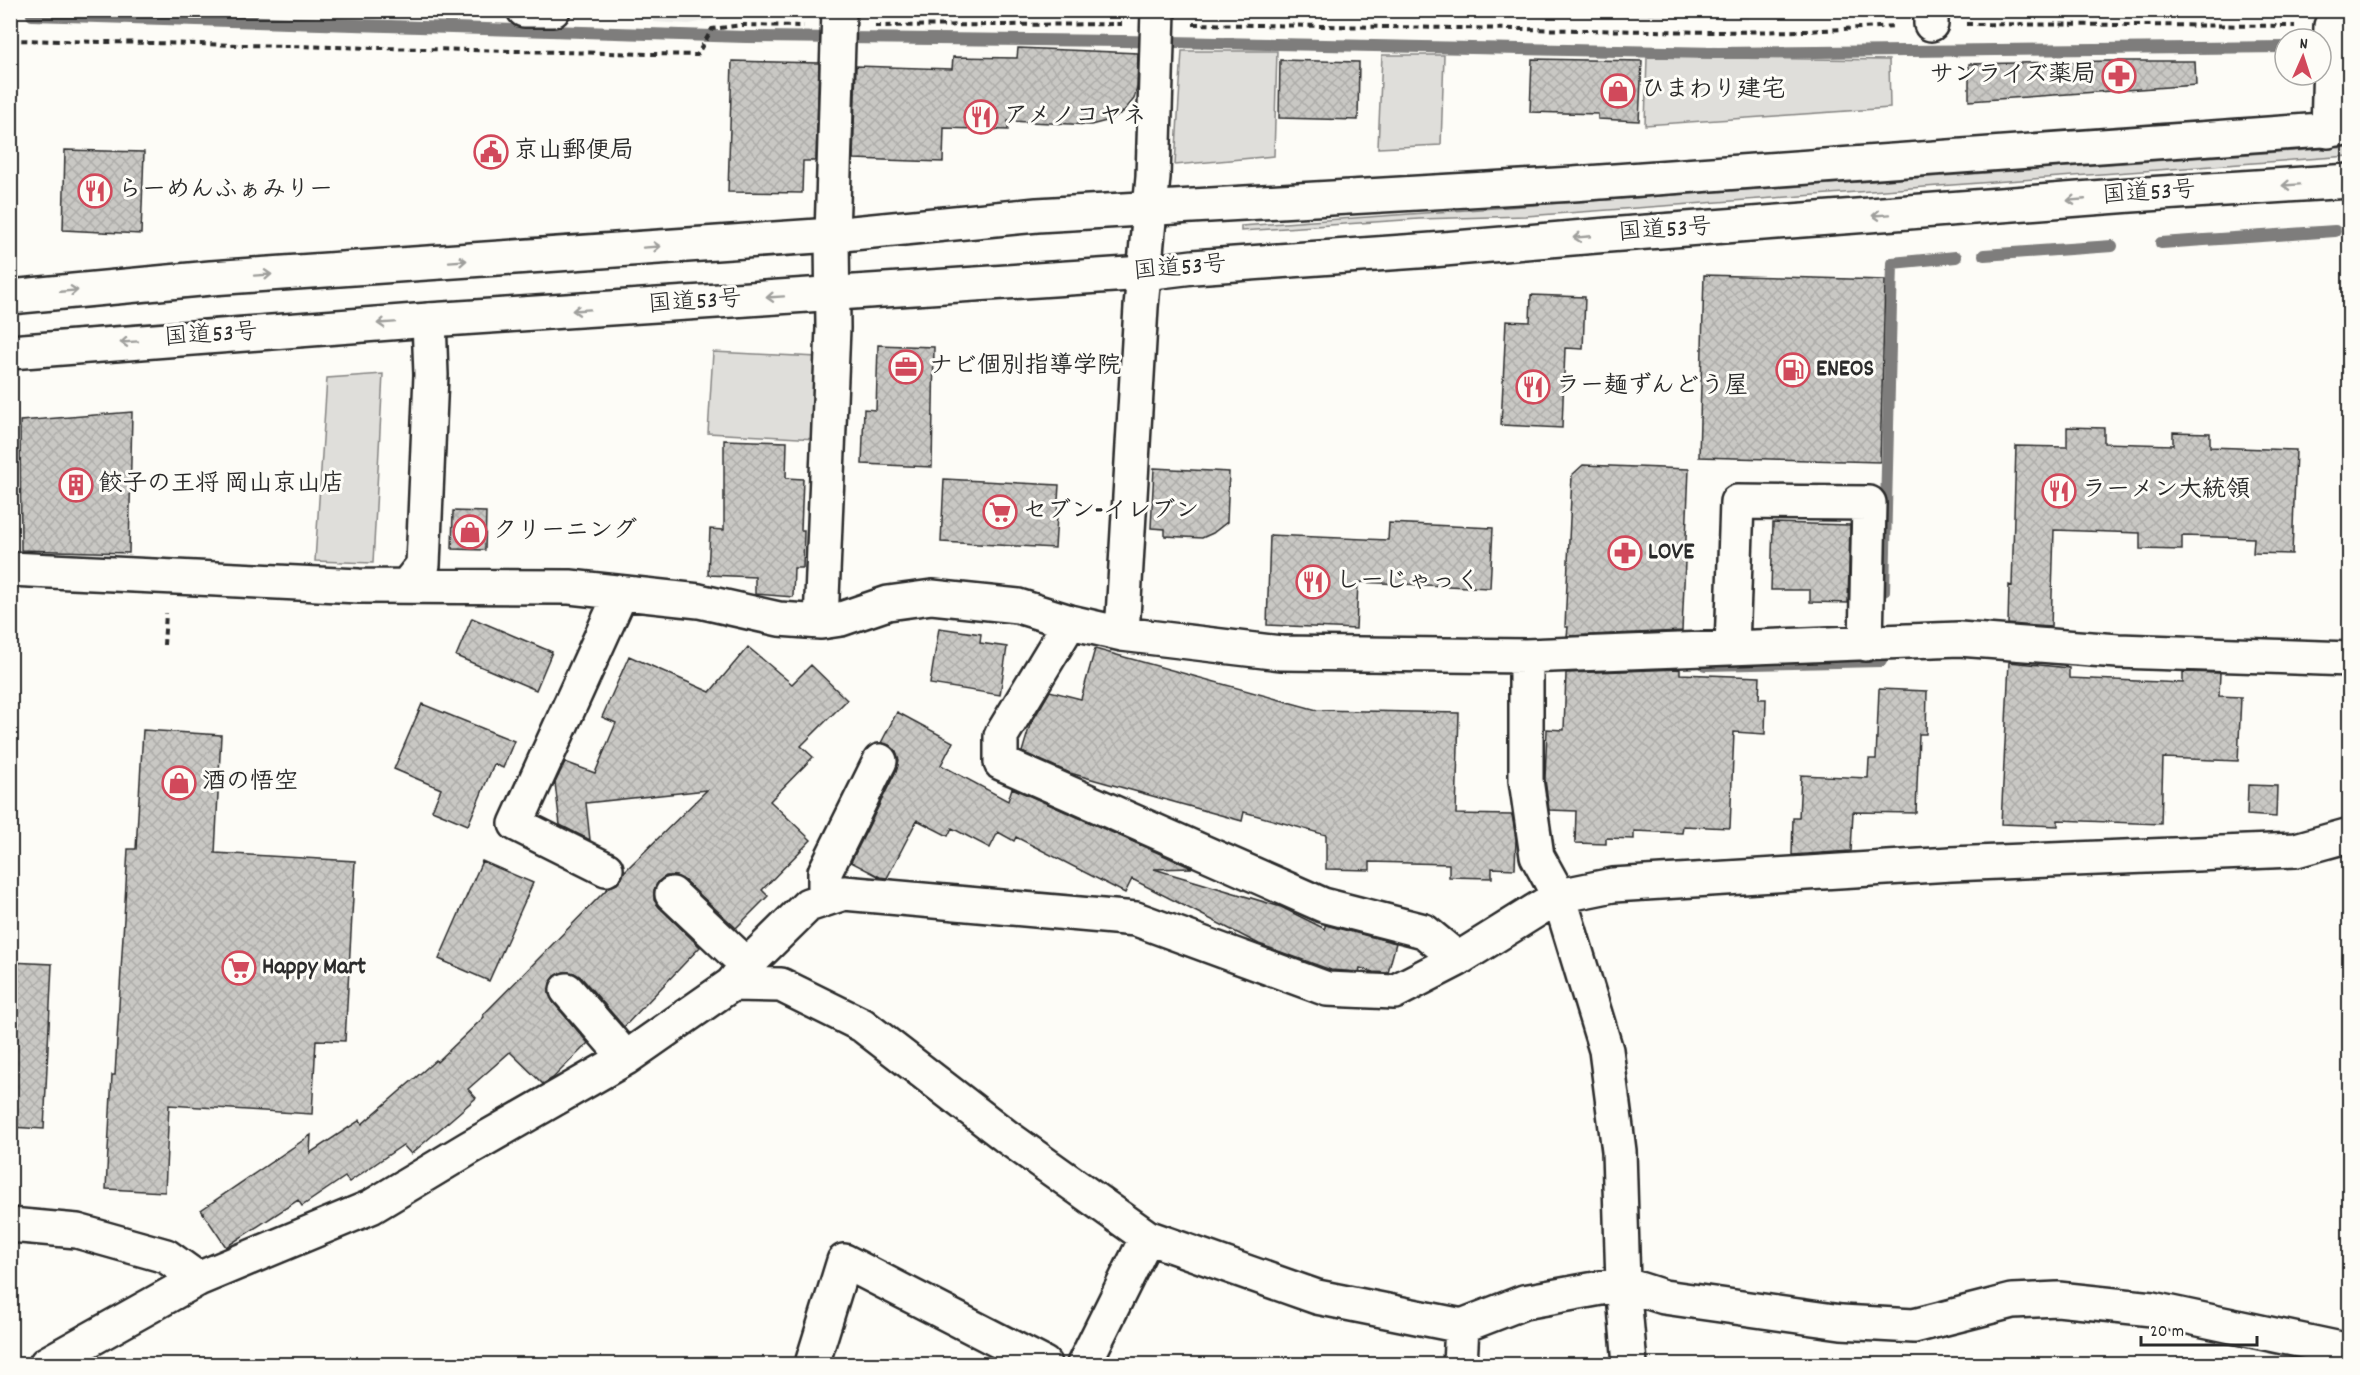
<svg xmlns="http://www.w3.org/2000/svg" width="2360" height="1375" viewBox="0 0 2360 1375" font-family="Dekko,'Klee One',sans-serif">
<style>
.built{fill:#edece8}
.grass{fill:#dfdeda;stroke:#858482;stroke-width:1.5}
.forest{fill:url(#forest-crowns);stroke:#858482;stroke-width:1.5}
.park{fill:url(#park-tufts);stroke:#858482;stroke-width:1.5}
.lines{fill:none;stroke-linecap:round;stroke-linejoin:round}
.stream{stroke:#7e7d7b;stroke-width:12}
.building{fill:url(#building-cross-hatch);stroke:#2b2b2b;stroke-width:1.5}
.minor-casing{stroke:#2b2b2b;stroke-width:38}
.highway-casing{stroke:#2b2b2b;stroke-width:38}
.path{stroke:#2b2b2b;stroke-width:4;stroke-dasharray:6 4.5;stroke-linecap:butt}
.minor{stroke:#fdfcf7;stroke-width:33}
.highway{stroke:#fdfcf7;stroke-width:33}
.oneway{stroke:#9e9e9b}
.labels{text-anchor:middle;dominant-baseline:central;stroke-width:6;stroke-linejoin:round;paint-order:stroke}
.poi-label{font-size:24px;font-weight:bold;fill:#2b2b2b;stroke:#fdfcf7;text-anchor:start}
.street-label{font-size:24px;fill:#2b2b2b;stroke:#fdfcf7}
</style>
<defs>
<pattern id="forest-crowns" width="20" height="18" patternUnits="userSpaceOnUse" patternTransform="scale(1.5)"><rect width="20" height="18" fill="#dfdeda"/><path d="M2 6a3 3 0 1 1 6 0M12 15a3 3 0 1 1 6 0" fill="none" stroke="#c0bfbb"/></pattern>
<pattern id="park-tufts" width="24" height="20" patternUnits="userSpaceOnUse" patternTransform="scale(1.5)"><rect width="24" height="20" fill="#dfdeda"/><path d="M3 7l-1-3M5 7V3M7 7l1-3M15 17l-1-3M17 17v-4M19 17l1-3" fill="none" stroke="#c0bfbb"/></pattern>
<pattern id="building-cross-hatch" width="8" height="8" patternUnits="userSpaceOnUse" patternTransform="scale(1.5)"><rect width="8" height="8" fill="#c9c8c4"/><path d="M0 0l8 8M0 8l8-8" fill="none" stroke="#adaca9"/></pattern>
</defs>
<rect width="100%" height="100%" fill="#fdfcf7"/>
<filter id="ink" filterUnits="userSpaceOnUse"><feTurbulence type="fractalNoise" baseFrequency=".0167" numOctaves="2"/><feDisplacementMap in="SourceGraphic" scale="12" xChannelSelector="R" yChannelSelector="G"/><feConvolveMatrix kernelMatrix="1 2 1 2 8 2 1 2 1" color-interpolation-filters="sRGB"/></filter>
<g filter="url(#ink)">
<path class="built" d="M653 10 1150 11 738 15 689 24 653 22Z
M1163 11H1749L1748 20Z"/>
<path class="grass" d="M1182 51H1277L1274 156 1175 165Z
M1382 55H1444L1441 145 1378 148Z
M1647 57 1889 60 1890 108 1645 125Z
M2349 147V156L1526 216 1419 219 1241 231V226Z
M713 352 818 357 816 439 708 433Z
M383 374 373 563 315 561 327 378Z"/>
<path class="forest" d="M1847 1358 1914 1364H1712H1713Z"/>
<path class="park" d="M1514 11 1745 10V14Z"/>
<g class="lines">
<path class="stream" d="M32 15 746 37 1123 41 1718 53 2285 47
M2161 243 2335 231
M1984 255 2112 246
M1884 591 1892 263 1956 257
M1705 665 1881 661"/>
</g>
<path class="building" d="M1018 48 1138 53 1137 88 1134 99 1123 112 1110 120 1091 125 1008 121V130L944 128 943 162 853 159 856 66 952 69 953 57 1017 58Z
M1532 59 1642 61 1639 121 1598 119V114L1530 112Z
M1280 60 1359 62 1358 120 1279 118Z
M732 61 819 63 816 161H803L802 193 728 192Z
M2110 61H2195L2196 85 1969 101V64Z
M65 150 144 152 141 234 63 230Z
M1704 275 1885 280 1880 462 1699 457Z
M1531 295 1585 297 1583 349 1565 348 1562 428 1501 425 1506 321 1530 322Z
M878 345 934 347 932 467 862 464 864 409 876 410Z
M132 412 129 553 21 550 20 421Z
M2067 427 2104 428V443L2173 445V432L2210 433V447L2296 450 2292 554 2253 553 2254 538 2182 536V550L2140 549V533L2054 530 2051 627 2008 624 2009 585 2012 586 2016 446 2067 447Z
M724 440 787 442 786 478 803 479 801 530H804L803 568H794L793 597 755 594V577L708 575 710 529 724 530Z
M1583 465 1689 469 1682 631 1567 636 1568 627H1565L1572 475Z
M1154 468 1229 472 1227 522 1213 533 1202 538 1165 536V529L1151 528Z
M944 479 1059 485 1055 548 941 542Z
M453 511 486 512 485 550 452 549Z
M1389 523 1493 528 1490 588 1358 582 1356 629 1267 625 1270 535 1388 540Z
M1773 523 1850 525 1848 603 1810 602V590H1771Z
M472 618 552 652 536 690 456 656Z
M939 628 981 634 980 643 1007 647 1000 695 930 684Z
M748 647 792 684 811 665 847 700 801 746 813 757 770 801 811 840 762 890 768 896 736 928 684 880 676 876H666L659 881 654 890V900L659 907 700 947 624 1027 581 977 574 973 564 972 555 976 550 983 549 994 553 1002 588 1043 553 1078 543 1084 510 1052 468 1089 476 1098 411 1154 403 1145 349 1182 345 1177 302 1206 298 1200 226 1247 201 1210 311 1135 310 1153 360 1120 362 1124 436 1060 437 1062 484 1017 483 1015 609 887 617 884 622 878 624 872 707 790 586 803 590 840 560 825 555 783 565 762 595 773 616 723 602 717 629 656 710 692Z
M1095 649 1317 710 1459 713 1456 814 1512 815 1516 839 1515 869 1492 868V878L1449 877V864L1370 862V870L1326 869V835L1244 812 1242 821 1070 773 1022 752 1030 725 1050 691 1081 699Z
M2009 662 2069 668V678L2183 683V672L2220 673 2219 696 2241 697 2238 761 2163 758 2161 824 2058 820V826L2001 824Z
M1680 669V674L1760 677 1759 699H1766L1765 734 1734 732 1730 828 1683 826 1682 833 1634 831V839L1606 838V844L1575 843 1576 811 1549 810 1545 779 1547 729 1564 730 1566 673Z
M1879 689 1927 691 1926 734H1919L1916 813 1853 812 1851 851 1792 855 1793 818H1799L1801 775 1868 778 1869 759H1876Z
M422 704 514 741 503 768 494 764 468 825 432 810 441 789 394 769Z
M897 712 953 742 941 765 1008 801 1012 788 1192 868 1154 869 1281 907 1325 929V925L1396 943 1388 973 1373 972 1360 968 1359 972 1331 970 1259 944 1132 879 1125 893 1016 837 1014 841 998 832 990 848 952 828 948 836 917 820 887 878 880 877 851 862 897 769 899 760 896 751 889 745 881 743Z
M143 730 221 735 215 853 355 861 345 1041 316 1040 312 1114 169 1105 165 1192 106 1189 112 1075H115L128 849H136Z
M2248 785 2277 786 2276 817 2247 815Z
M482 861 533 883 489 981 439 959Z
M10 962 52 964 44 1129 10 1127Z"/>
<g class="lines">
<defs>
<path id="minor" d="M524 10H553
M1931 24V10
M2328 131 2331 26
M10 569 359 586 570 587 699 601 779 619 821 622 841 619 888 603 932 597 1018 606 1070 622 1122 634 1281 653 1526 656 1959 639 2118 651 2350 659
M407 585 423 565 431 375 429 320
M821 622 833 328 832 235 839 10
M1070 622 1001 736V763L1323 905 1424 931 1458 959
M1122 634 1141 307 1153 177 1158 10
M1732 648 1737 502 1869 503 1866 644
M1526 656V780L1537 856 1559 896 1606 1050 1619 1151 1623 1284 1630 1364
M606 869 516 824 621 593
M672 894 747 965
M825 899V872L880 761
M732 984 781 985 862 1025 1007 1137 1147 1237 1317 1297 1462 1326 1524 1302 1623 1284 1664 1297 1841 1322 1914 1326 2012 1301 2058 1299 2152 1309 2350 1351
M567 990 626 1058
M10 1225 77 1231 166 1256 198 1279
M46 1364 198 1279 371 1207 469 1148 626 1058 732 984 747 965 808 905 844 893 1136 919 1327 989 1394 992 1458 959 1559 896 1613 885 1951 864 2296 850 2350 835
M812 1364 844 1261 1044 1364
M1084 1364 1147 1237
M1460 1364 1462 1326"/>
<path id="highway" d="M10 297 211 278 832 235 1037 215 1573 184 2350 128
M10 352 429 320 1144 273 1193 267 1432 250 1608 235 2131 195 2350 181"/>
</defs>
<use href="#minor" class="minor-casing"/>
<use href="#highway" class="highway-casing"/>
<path class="path" d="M1193 24 1714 32 1807 31 1896 26
M1966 24 2295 26
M875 26 1122 24
M10 107 15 40 697 55 712 29 742 25 804 26
M164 645 166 613"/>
<use href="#minor" class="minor"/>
<use href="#highway" class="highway"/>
</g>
<defs><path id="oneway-shaft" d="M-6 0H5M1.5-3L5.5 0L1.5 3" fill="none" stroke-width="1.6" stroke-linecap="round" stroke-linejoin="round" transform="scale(1.5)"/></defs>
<g class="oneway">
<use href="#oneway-shaft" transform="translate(2291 185) rotate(176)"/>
<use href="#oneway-shaft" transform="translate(2076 200) rotate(175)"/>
<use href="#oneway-shaft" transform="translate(1881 215) rotate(176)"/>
<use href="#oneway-shaft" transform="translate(1582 237) rotate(175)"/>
<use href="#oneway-shaft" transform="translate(652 247) rotate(-4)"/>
<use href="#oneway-shaft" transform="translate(458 261) rotate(-4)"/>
<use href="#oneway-shaft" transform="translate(263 275) rotate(-4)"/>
<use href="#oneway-shaft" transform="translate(69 291) rotate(-5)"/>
<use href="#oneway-shaft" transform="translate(775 297) rotate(176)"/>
<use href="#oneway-shaft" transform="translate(581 310) rotate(176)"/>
<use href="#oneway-shaft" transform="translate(386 323) rotate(176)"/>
<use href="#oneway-shaft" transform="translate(129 342) rotate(176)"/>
</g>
</g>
<defs>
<symbol id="pharmacy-ring" viewBox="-11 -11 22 22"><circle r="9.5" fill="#fdfcf7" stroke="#d1495b" stroke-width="1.5"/><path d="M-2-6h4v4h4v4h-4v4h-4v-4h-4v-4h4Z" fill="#d1495b"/></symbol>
<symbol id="shop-ring" viewBox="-11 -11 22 22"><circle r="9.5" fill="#fdfcf7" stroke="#d1495b" stroke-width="1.5"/><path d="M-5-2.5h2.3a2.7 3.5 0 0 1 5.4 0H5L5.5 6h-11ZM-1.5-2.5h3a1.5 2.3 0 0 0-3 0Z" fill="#d1495b"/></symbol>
<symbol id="restaurant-ring" viewBox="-11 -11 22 22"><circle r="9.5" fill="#fdfcf7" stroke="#d1495b" stroke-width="1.5"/><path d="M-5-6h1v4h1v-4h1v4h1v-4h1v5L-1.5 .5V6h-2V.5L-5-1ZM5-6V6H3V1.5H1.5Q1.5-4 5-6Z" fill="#d1495b"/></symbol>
<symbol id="civic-ring" viewBox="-11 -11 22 22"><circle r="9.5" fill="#fdfcf7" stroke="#d1495b" stroke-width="1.5"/><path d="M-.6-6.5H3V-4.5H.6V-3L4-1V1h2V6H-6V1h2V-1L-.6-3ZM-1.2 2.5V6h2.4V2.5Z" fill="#d1495b"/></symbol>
<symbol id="office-ring" viewBox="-11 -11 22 22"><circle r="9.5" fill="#fdfcf7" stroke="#d1495b" stroke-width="1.5"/><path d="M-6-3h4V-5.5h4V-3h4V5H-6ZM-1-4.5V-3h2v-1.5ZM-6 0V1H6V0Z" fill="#d1495b"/></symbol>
<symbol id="fuel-ring" viewBox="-11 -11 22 22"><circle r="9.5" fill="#fdfcf7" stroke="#d1495b" stroke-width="1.5"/><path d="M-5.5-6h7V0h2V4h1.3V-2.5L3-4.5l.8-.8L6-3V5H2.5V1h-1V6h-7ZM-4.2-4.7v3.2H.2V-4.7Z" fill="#d1495b"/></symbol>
<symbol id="building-ring" viewBox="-11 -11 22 22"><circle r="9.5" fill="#fdfcf7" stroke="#d1495b" stroke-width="1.5"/><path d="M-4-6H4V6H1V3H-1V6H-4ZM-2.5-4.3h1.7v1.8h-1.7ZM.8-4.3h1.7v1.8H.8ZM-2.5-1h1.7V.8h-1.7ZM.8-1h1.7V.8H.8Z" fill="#d1495b"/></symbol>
<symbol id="supermarket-ring" viewBox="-11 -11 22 22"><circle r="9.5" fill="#fdfcf7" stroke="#d1495b" stroke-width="1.5"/><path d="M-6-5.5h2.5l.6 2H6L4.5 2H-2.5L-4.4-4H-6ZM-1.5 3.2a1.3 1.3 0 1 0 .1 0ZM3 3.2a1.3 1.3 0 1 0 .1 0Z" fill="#d1495b"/></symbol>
</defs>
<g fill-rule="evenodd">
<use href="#pharmacy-ring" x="2100" y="57" width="38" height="38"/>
<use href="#shop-ring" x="1599" y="72" width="38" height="38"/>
<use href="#restaurant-ring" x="962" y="98" width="38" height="38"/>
<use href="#civic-ring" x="472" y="133" width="38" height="38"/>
<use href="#restaurant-ring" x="76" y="172" width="38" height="38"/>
<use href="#office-ring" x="887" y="348" width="38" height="38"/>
<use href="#fuel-ring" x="1774" y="351" width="38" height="38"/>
<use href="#restaurant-ring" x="1514" y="368" width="38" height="38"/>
<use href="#building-ring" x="57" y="466" width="38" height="38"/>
<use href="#restaurant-ring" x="2040" y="472" width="38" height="38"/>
<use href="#supermarket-ring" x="981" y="493" width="38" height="38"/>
<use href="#shop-ring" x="451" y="513" width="38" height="38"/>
<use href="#pharmacy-ring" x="1606" y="534" width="38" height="38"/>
<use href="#restaurant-ring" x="1294" y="563" width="38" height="38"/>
<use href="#shop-ring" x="160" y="764" width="38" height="38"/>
<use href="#supermarket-ring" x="220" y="949" width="38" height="38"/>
</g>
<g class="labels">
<g class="poi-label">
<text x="2096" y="76" text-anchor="end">サンライズ薬局</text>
<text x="1641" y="91">ひまわり建宅</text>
<text x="1004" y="117">アメノコヤネ</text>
<text x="514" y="152">京山郵便局</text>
<text x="118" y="191">らーめんふぁみりー</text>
<text x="929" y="367">ナビ個別指導学院</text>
<text x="1816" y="370">ENEOS</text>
<text x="1556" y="387">ラー麺ずんどう屋</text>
<text x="99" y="485">餃子の王将 岡山京山店</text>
<text x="2082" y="491">ラーメン大統領</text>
<text x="1023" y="512">セブン-イレブン</text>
<text x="493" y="532">クリーニング</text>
<text x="1648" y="553">LOVE</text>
<text x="1336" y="582">しーじゃっく</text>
<text x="202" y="783">酒の悟空</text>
<text x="262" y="968">Happy Mart</text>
</g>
<g class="street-label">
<text transform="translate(2149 194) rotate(-4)">国道53号</text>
<text transform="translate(1665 231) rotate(-4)">国道53号</text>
<text transform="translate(1180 269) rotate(-5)">国道53号</text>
<text transform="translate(695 303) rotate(-4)">国道53号</text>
<text transform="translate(211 336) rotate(-4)">国道53号</text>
</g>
</g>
<rect width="2360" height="1375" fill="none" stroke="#fdfcf7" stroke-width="36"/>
<rect x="18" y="18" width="2324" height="1339" fill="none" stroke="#2b2b2b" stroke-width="2" filter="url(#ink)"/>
<g transform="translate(2303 57) rotate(3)"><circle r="28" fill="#fdfcf7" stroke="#a9a8a5" stroke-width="1.5"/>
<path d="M0-4.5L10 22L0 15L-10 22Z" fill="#d1495b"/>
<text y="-9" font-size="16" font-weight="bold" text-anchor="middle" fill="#2b2b2b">N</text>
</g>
<path d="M2141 1336v9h116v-9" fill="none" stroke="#2b2b2b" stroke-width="3"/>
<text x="2150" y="1336" font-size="18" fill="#2b2b2b" stroke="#fdfcf7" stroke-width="4.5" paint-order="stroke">20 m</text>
</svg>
